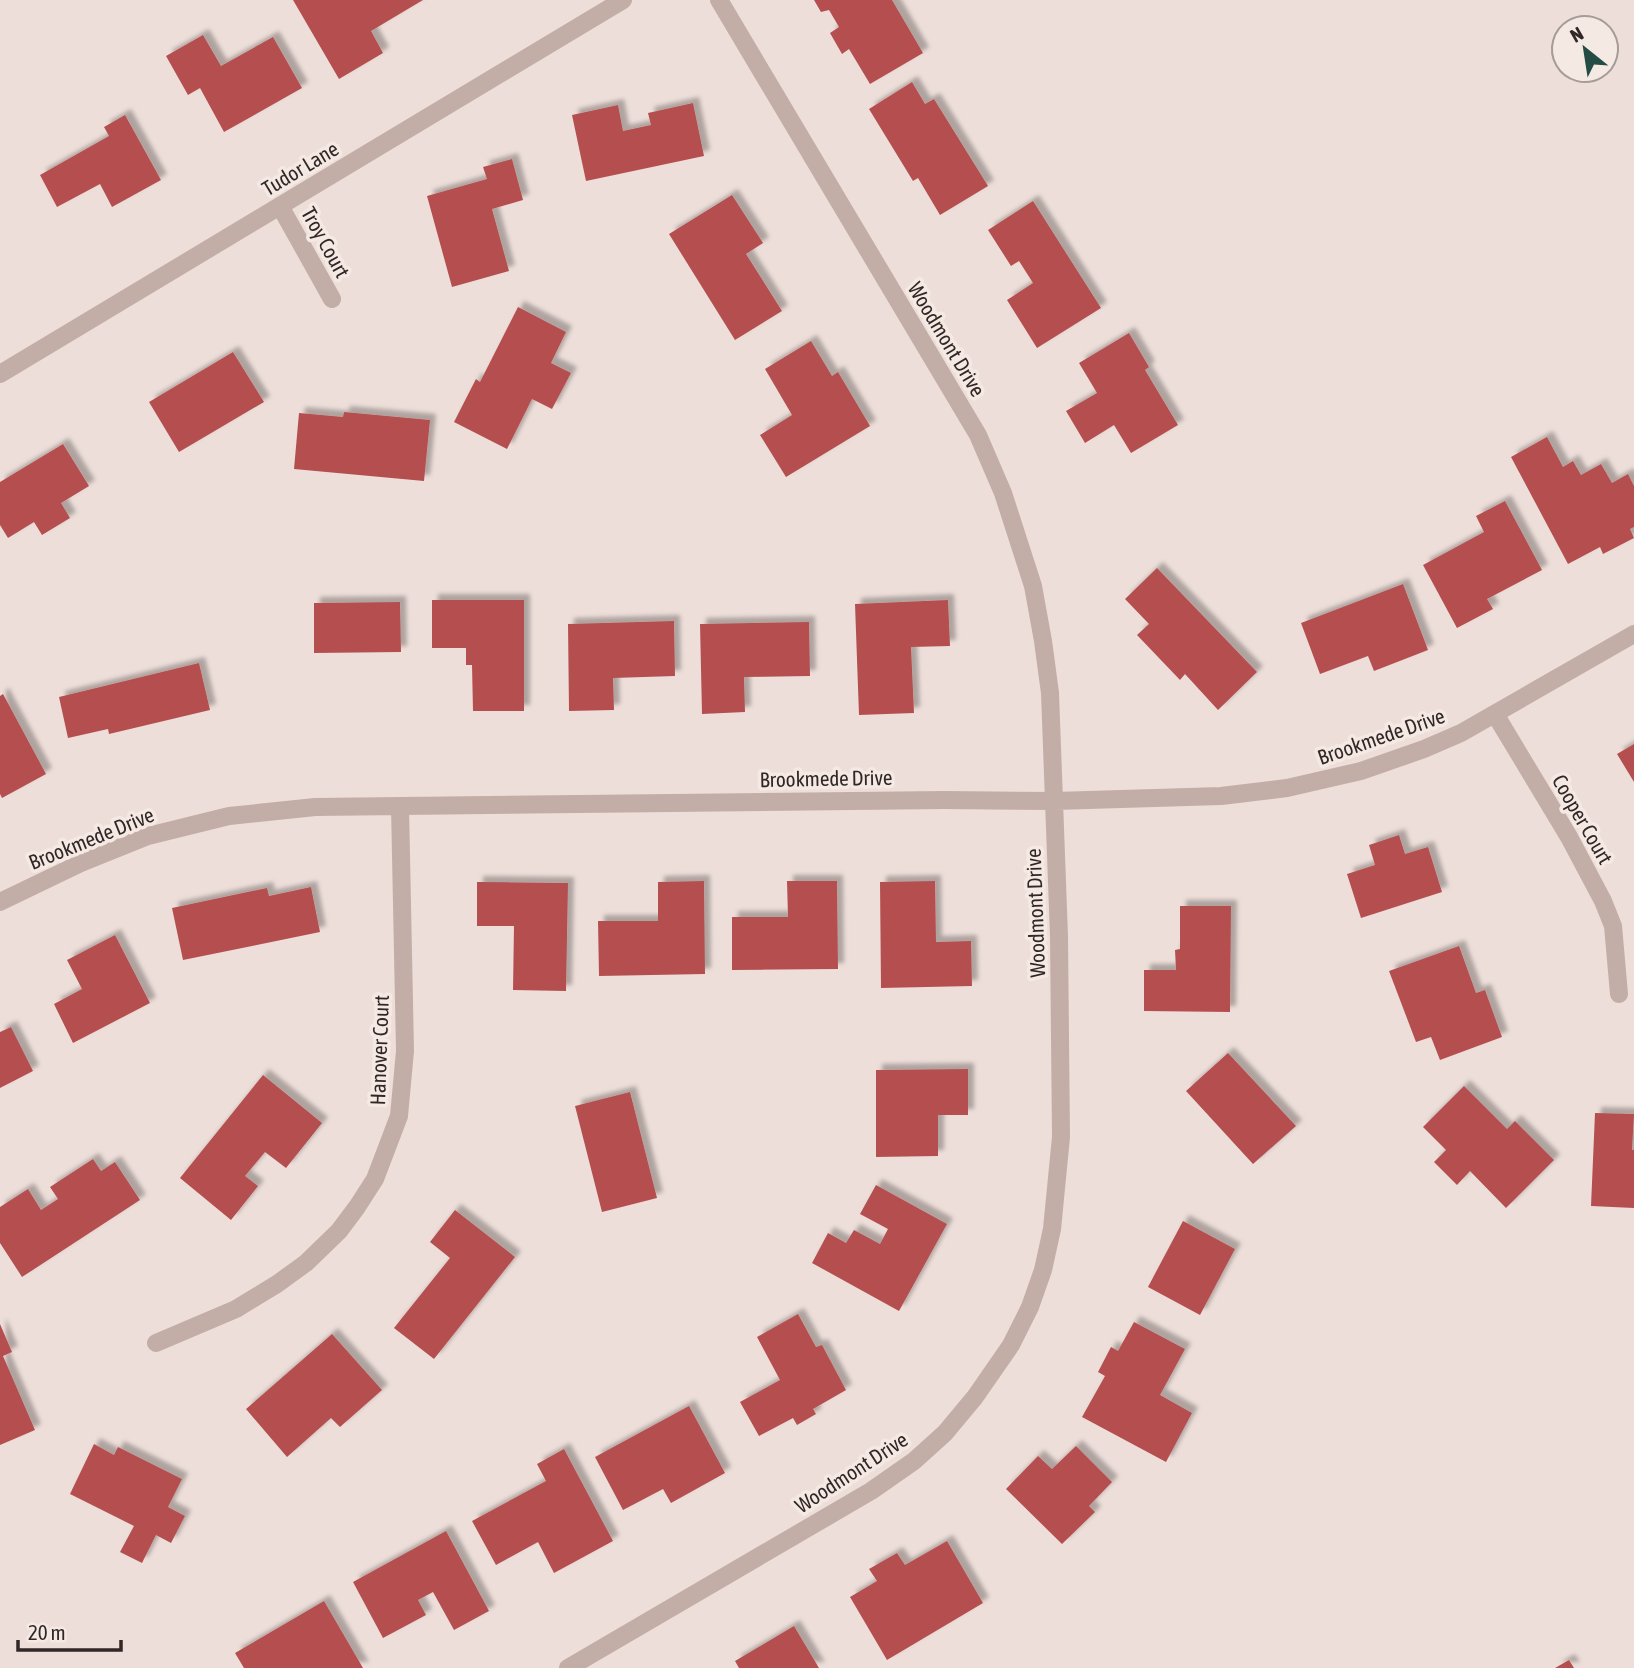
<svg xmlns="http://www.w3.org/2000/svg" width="1634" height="1668" viewBox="0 0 1634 1668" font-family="'Asap Condensed',sans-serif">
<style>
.building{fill:#b54f50;filter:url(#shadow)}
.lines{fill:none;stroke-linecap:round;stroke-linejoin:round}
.minor{stroke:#c3ada7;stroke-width:18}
.labels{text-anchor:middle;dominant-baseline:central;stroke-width:7;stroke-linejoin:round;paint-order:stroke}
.street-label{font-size:21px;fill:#312726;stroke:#f5e9e4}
</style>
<defs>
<filter id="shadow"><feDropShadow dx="6" dy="-6" stdDeviation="2" flood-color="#0004"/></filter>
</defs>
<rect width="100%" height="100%" fill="#edded9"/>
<path class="building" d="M293 0H423L371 31 383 53 339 79Z
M814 0H892L923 53 870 84 849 49 842 54 830 33 839 27 829 10 821 12Z
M203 35 221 66 273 37 302 88 224 132 200 88 188 95 166 56Z
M912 82 925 104 934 99 988 186 940 215 918 178 913 181 869 109Z
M693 103 704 156 586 181 572 115 618 105 623 131 651 125 648 113Z
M125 115 161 180 112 207 100 184 57 207 40 175 109 136 104 127Z
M512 159 523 200 492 209 509 271 452 287 427 196 487 179 483 167Z
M732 195 763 243 746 254 782 311 735 340 669 234Z
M1033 201 1101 308 1037 348 1007 300 1033 283 1019 261 1011 266 988 230Z
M518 307 566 332 551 363 571 373 552 409 532 399 507 449 454 422 476 379 480 382Z
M1129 333 1149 367 1145 370 1178 425 1131 453 1114 425 1085 443 1066 411 1097 393 1079 363Z
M811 341 832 376 838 372 870 426 786 477 760 435 792 415 765 369Z
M233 352 264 402 179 452 149 402Z
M344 412 430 420 424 481 294 469 299 413 343 417Z
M1547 437 1563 467 1573 461 1581 475 1601 464 1612 483 1628 474 1634 486V527L1630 529 1634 538 1603 554 1600 547 1568 564 1511 457Z
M63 444 89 486 61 503 70 518 42 535 34 522 8 538 0 525V482Z
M1505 501 1542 570 1487 599 1493 609 1457 628 1423 565 1484 532 1476 516Z
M1157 568 1257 672 1218 710 1185 674 1180 680 1137 635 1149 624 1125 599Z
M1403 584 1428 650 1374 671 1368 656 1320 674 1301 623Z
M432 600H524V711H473L472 665H466V648H432Z
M948 600 950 646 911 647 914 713 859 715 855 604Z
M400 602 401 652 314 653V603Z
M674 621 675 676 613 678 614 710 569 711 568 624Z
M809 622 810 676 744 677 745 712 702 714 700 624Z
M199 663 210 710 109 734 108 729 68 738 59 697Z
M3 694 46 774 2 798 0 794V696Z
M1634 744V782L1617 754Z
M1399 835 1405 854 1428 847 1442 892 1361 918 1347 874 1375 865 1369 845Z
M704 881 705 974 599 976 598 921H658V882Z
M787 881H837L838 969 732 970V917H788Z
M935 881 936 942 971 941 972 986 881 988 880 882Z
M477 882 568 883 566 991 513 990 514 926H477Z
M311 887 320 932 183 960 172 908 267 888 269 896Z
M1180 906H1231L1230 1012 1144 1011V970H1176L1175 950 1180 949Z
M115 935 150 1003 73 1043 54 1004 82 989 67 960Z
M1459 946 1476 993 1485 990 1502 1037 1440 1060 1431 1037 1416 1042 1389 971Z
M11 1027 33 1071 0 1088V1032Z
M1228 1053 1296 1126 1253 1164 1186 1091Z
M968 1069V1115H938V1156L876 1157V1070Z
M263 1075 322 1123 286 1168 265 1152 245 1176 258 1186 231 1220 180 1178Z
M1464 1086 1507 1129 1515 1121 1554 1160 1506 1208 1470 1171 1457 1185 1434 1162 1446 1150 1423 1127Z
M630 1092 657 1198 602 1212 575 1106Z
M1595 1113 1634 1114 1632 1150H1634V1208L1591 1206Z
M93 1159 101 1171 115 1162 140 1200 22 1277 0 1243V1207L28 1189 41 1210 58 1199 50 1187Z
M876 1185 947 1224 899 1311 812 1263 828 1233 846 1243 854 1230 880 1244 888 1229 860 1214Z
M455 1210 515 1257 434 1359 394 1328 450 1258 430 1242Z
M1183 1221 1235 1249 1200 1315 1148 1287Z
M798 1314 816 1347 822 1345 846 1390 813 1409 816 1414 797 1425 793 1418 759 1436 740 1402 780 1380 757 1337Z
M1134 1322 1185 1349 1160 1395 1192 1413 1166 1462 1082 1417 1105 1376 1098 1372 1111 1347 1118 1351Z
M0 1324 12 1352 3 1356 35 1430 0 1445Z
M332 1334 382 1390 340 1427 331 1418 287 1457 246 1409Z
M689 1406 725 1473 671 1503 663 1489 623 1510 595 1457Z
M94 1444 114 1455 118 1447 182 1479 168 1507 185 1516 171 1543 156 1535 142 1563 120 1552 134 1526 70 1494Z
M1076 1446 1112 1482 1089 1506 1095 1512 1062 1544 1006 1489 1038 1456 1052 1469Z
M564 1449 613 1541 554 1573 538 1542 496 1565 472 1521 546 1481 537 1464Z
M446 1531 489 1611 454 1630 433 1592 418 1600 426 1615 383 1638 353 1582Z
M947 1541 983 1603 887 1660 850 1597 877 1581 869 1569 897 1553 905 1565Z
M324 1601 363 1668H244L235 1653Z
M794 1626 819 1668H739L735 1661Z
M1569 1660 1574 1668H1555Z"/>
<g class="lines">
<path class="minor" d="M280 206 332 299
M0 374 623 0
M1495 714 1569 837 1603 901 1613 926 1619 994
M0 902 81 863 148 836 229 816 315 807 944 800 1055 801 1221 796 1287 788 1361 771 1424 749 1461 733 1634 634
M156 1343 236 1309 277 1284 306 1263 339 1231 357 1207 375 1179 399 1116 405 1051 400 806
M568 1668 871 1491 914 1461 945 1433 975 1397 1011 1345 1030 1307 1043 1270 1052 1229 1061 1137 1059 936 1050 693 1043 641 1033 586 1003 493 978 435 719 0"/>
</g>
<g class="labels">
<g class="street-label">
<text transform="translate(300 168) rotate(-31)">Tudor Lane</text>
<text transform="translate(326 242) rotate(61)">Troy Court</text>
<text transform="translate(947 339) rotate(59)">Woodmont Drive</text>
<text transform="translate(1381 736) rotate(-19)">Brookmede Drive</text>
<text transform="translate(826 778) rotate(-1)">Brookmede Drive</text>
<text transform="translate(1583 819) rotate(60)">Cooper Court</text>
<text transform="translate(91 838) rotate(-22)">Brookmede Drive</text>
<text transform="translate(1035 913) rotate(-92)">Woodmont Drive</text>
<text transform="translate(379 1050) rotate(-88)">Hanover Court</text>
<text transform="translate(851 1472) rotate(-33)">Woodmont Drive</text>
</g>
</g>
<g transform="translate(1585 49) rotate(330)"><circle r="33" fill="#f5e9e4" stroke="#a79b98" stroke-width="2"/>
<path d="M0-5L12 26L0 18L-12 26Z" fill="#224c44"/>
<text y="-10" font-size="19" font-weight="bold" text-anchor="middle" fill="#312726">N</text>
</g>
<path d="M18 1640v10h103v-10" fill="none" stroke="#312726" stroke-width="3.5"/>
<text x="28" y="1640" font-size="21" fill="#312726" stroke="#f5e9e4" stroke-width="5" paint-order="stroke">20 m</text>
</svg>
